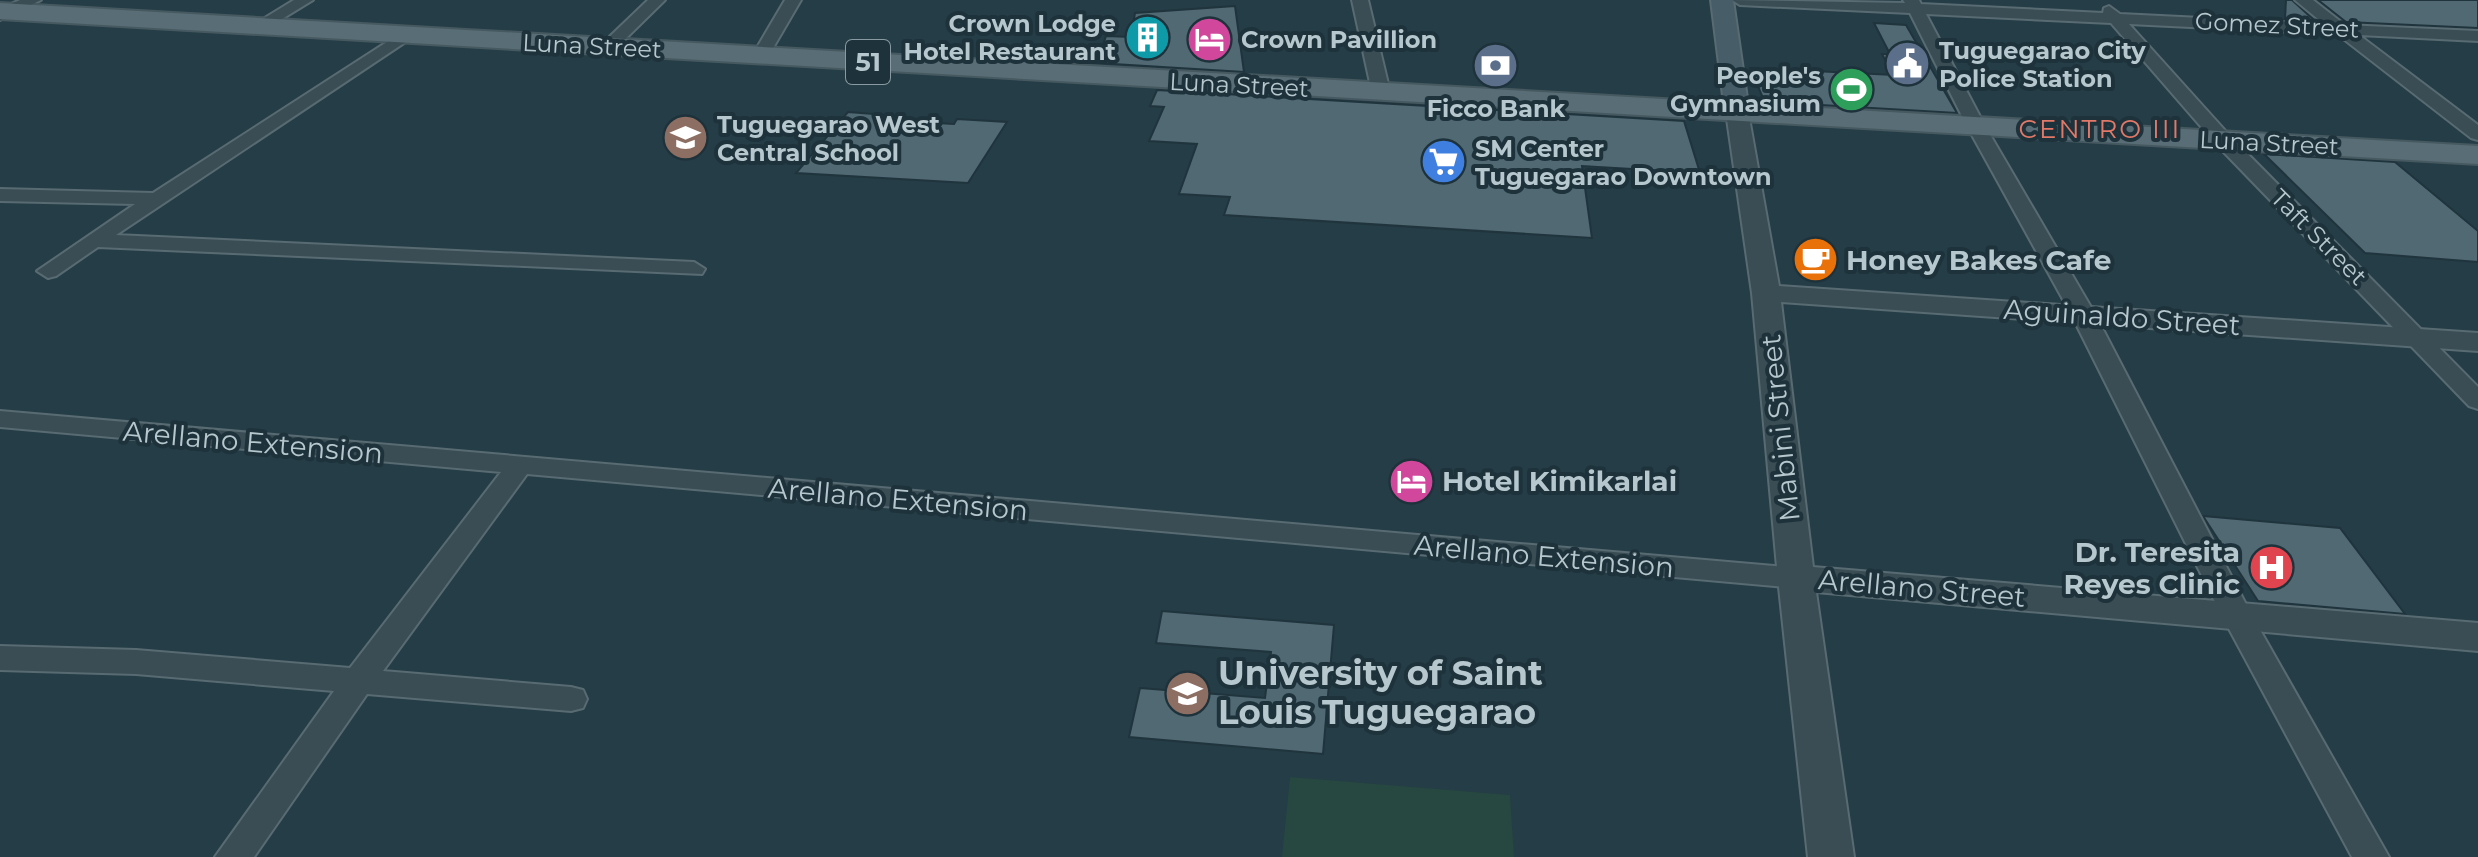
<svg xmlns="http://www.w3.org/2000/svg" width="2478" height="857" viewBox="0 0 2478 857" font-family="Montserrat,sans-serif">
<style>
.green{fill:#274741}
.building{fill:#506973;stroke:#20343d;stroke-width:2}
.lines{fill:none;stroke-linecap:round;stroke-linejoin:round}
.minor-casing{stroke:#586a72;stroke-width:4}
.tertiary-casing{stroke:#586a72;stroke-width:4}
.secondary-casing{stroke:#586a72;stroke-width:4}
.primary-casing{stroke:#465961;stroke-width:4}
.minor{fill:#3a4d55;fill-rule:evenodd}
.tertiary{fill:#3a4d55;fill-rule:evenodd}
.secondary{fill:#475e69;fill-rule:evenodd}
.primary{fill:#586d75;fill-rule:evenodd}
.labels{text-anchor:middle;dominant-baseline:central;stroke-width:8;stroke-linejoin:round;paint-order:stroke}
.far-poi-label{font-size:24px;font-weight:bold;fill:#b7c7ce;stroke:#1e323b;text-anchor:start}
.far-street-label{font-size:24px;fill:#b7c7ce;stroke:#1e323b}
.shield{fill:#1e323b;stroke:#899aa2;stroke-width:2}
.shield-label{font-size:26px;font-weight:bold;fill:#b7c7ce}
.far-quarter-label{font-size:26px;letter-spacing:2px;fill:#e27968;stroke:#1e323b}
.poi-label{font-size:28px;font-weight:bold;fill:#b7c7ce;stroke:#1e323b;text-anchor:start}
.street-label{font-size:28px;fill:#b7c7ce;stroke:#1e323b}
.near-poi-label{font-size:34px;font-weight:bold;fill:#b7c7ce;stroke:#1e323b;text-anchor:start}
</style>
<rect width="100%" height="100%" fill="#253d46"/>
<path class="green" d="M1290 777 1510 795 1514 857H1282Z"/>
<path class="building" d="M2286 0H2292L2315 21 2285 19Z
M2318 0H2478V28L2346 22Z
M1235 6 1244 72 1097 63 1106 36 1131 37 1135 13Z
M1874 23 1906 25 1957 113 1770 102 1763 98 1750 68 1893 75 1882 54H1890Z
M1157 90 1684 121 1700 173 1582 166 1592 238 1224 215 1230 197 1179 194 1197 144 1149 141 1164 107 1150 106Z
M848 112 887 115 883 120 954 124 957 119 1007 122 968 183 796 173Z
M2264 154 2395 162 2478 231V262L2365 253Z
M2203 516 2340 528 2405 614 2258 601Z
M1162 611 1334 625 1323 754 1129 737 1140 688 1265 698 1271 652 1156 643Z"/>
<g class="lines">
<defs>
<path id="minor" d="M20 0H41L0 20V9Z
M294 0H313L264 30H252L250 27Z
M648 0H665L614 50H602L600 47 602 44Z
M785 0H801L766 60H754L752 56Z
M1352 0H1368L1390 92 1387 96 1381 97 1372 92Z
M1732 0 1905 3 1903 0H1919L1921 4 2103 13 2104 8 2109 6 2120 14 2324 24 2295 0H2313L2345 25 2478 31V41L2359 35 2478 125V140L2471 138 2337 34 2129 24 2230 136 2478 387V409L2469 406 2216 144 2111 23 1926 14 1985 126 2095 314 2251 614 2389 857H2352L2221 614 2071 314 1967 126 1910 13 1740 5Z
M404 31 412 36 410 39 116 235 694 262 705 269 702 274 98 247 56 276 48 278 37 271 135 204 0 201V189L153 193Z
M0 411 1796 568 1807 571 1811 578 1807 585 1796 588 527 474 383 671 571 687 583 690 587 699 583 708 571 711 367 694 254 857H215L334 691 136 674 0 670V646L136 650 350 668 501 472 0 427Z"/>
<path id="tertiary" d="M1737 105 1748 112 1779 286 2478 333V351L1781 302 1813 567 2478 623V651L1816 592 1854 857H1808L1778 578 1752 293 1726 112Z"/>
<path id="secondary" d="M1711 0H1733L1749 112 1746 117H1728L1725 112Z"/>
<path id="primary" d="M0 3 2478 146V164L0 19Z"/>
</defs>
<use href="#minor" class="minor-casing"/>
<use href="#tertiary" class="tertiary-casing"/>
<use href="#secondary" class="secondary-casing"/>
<use href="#primary" class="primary-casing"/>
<use href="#minor" class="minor"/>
<use href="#tertiary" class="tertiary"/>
<use href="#secondary" class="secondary"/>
<use href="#primary" class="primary"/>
</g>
<defs>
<symbol id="building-disc" viewBox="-11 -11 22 22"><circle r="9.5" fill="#0f9aa8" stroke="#1e323b"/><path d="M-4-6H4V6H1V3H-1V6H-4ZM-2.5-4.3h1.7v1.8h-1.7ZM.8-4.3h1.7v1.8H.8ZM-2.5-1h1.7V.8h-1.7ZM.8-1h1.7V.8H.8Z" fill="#fff"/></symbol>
<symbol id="hotel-disc" viewBox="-11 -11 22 22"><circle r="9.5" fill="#d1479c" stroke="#1e323b"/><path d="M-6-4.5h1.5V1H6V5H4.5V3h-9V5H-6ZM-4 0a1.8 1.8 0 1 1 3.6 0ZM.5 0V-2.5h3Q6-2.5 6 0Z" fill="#fff"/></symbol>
<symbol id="civic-disc" viewBox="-11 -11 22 22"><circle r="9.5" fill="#5c6f8a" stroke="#1e323b"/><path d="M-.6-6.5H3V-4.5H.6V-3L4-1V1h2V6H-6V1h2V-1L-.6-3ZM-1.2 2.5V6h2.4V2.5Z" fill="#fff"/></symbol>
<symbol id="bank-disc" viewBox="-11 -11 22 22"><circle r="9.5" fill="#5c6f8a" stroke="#1e323b"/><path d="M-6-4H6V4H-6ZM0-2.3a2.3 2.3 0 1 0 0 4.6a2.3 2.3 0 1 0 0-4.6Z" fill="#fff"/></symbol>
<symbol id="stadium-disc" viewBox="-11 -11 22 22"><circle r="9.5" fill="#2e9e5b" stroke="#1e323b"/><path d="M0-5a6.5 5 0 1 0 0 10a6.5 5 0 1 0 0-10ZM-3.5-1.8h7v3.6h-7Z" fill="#fff"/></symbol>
<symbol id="school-disc" viewBox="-11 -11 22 22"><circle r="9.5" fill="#8d6e63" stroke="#1e323b"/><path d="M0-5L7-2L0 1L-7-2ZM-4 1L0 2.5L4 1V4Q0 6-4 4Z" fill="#fff"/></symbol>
<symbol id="supermarket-disc" viewBox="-11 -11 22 22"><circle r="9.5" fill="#3f7fe0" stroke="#1e323b"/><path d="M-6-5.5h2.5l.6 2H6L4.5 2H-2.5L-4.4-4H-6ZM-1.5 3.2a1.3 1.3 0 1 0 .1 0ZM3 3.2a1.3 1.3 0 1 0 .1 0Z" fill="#fff"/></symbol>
<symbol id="cafe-disc" viewBox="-11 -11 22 22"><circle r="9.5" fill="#e8710a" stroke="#1e323b"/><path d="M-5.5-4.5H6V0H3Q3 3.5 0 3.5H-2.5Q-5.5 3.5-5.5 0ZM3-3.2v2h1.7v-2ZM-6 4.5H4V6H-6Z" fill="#fff"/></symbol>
<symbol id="hospital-disc" viewBox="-11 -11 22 22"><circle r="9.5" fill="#e0444e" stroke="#1e323b"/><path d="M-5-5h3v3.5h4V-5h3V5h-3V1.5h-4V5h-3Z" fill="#fff"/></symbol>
<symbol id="university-disc" viewBox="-11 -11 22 22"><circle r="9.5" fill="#8d6e63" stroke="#1e323b"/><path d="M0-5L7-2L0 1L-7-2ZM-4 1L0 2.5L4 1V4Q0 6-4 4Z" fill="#fff"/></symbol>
</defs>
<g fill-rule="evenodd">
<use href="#building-disc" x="1122" y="12" width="51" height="51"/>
<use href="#hotel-disc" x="1184" y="14" width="51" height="51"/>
<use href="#civic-disc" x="1882" y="38" width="51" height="51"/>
<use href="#bank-disc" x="1470" y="40" width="51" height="51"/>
<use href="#stadium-disc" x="1826" y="64" width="51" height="51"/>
<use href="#school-disc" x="660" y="112" width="51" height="51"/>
<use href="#supermarket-disc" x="1418" y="136" width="51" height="51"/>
<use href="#cafe-disc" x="1790" y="234" width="51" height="51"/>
<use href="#hotel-disc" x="1386" y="456" width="51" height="51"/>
<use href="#hospital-disc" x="2246" y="542" width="51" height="51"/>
<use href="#university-disc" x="1162" y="668" width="51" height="51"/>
</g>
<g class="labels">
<g class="far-poi-label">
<text x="1116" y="23" text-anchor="end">Crown Lodge<tspan x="1116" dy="28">Hotel Restaurant</tspan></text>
<text x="1241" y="39">Crown Pavillion</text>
<text x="1939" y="50">Tuguegarao City<tspan x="1939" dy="28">Police Station</tspan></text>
<text x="1821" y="75" text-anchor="end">People's<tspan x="1821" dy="28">Gymnasium</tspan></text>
<text x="1496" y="108" text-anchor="middle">Ficco Bank</text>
<text x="717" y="124">Tuguegarao West<tspan x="717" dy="28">Central School</tspan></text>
<text x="1475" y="148">SM Center<tspan x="1475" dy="28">Tuguegarao Downtown</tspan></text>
</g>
<g class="far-street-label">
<text transform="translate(2277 25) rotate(3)">Gomez Street</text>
<text transform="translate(592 46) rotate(3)">Luna Street</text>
<text transform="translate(1239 85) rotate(3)">Luna Street</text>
<text transform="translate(2269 143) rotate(3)">Luna Street</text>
<text transform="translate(2319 237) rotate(45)">Taft Street</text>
</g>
<rect class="shield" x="846" y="40" width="44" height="44" rx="6"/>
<g class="shield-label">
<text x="868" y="62">51</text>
</g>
<g class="far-quarter-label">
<text x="2100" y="129">CENTRO III</text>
</g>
<g class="poi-label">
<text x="1846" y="260">Honey Bakes Cafe</text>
<text x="1442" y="481">Hotel Kimikarlai</text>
<text x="2240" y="552" text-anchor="end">Dr. Teresita<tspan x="2240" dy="32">Reyes Clinic</tspan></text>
</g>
<g class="street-label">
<text transform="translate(2122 317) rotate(4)">Aguinaldo Street</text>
<text transform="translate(1780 428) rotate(-96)">Mabini Street</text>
<text transform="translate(253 442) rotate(5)">Arellano Extension</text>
<text transform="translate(898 499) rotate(5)">Arellano Extension</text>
<text transform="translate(1544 556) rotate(5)">Arellano Extension</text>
<text transform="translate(1922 588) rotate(5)">Arellano Street</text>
</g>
<g class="near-poi-label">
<text x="1218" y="673">University of Saint<tspan x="1218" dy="39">Louis Tuguegarao</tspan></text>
</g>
</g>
</svg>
